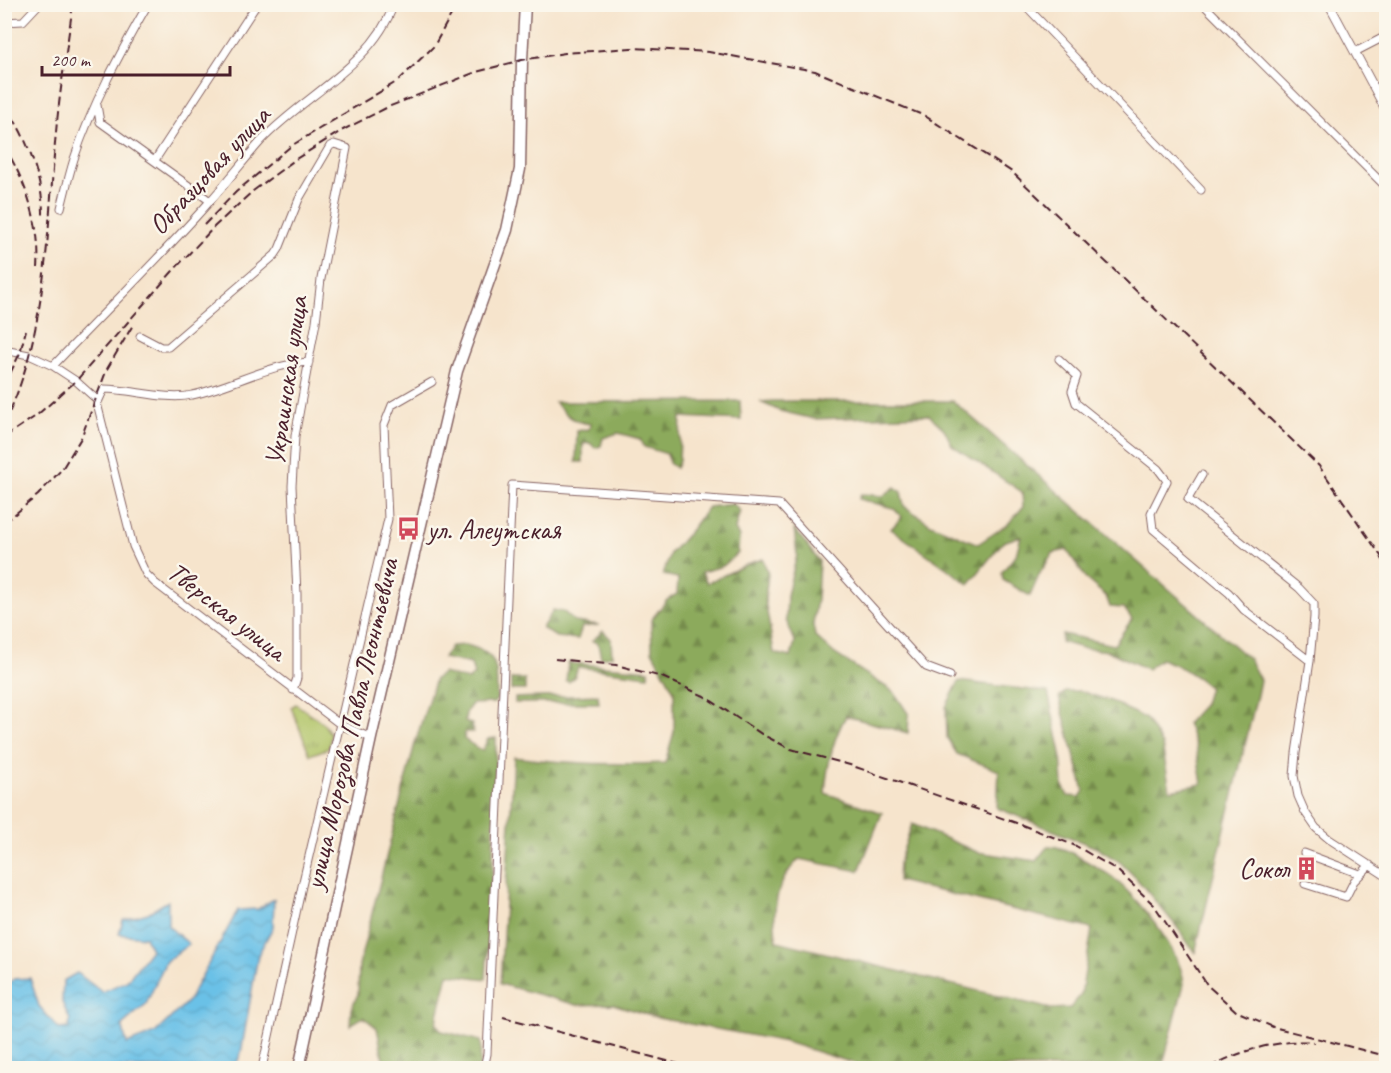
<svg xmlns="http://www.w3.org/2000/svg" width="1391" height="1073" viewBox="0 0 1391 1073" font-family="Caveat,sans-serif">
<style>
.grass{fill:url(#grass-tufts);stroke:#7e724a;stroke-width:1.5}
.forest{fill:url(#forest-firs);stroke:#6b6444;stroke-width:1.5}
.water{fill:url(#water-waves);stroke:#5a7089;stroke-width:1.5}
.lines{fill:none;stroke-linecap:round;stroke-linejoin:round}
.minor-casing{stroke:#866463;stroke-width:9}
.tertiary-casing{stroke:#866463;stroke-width:10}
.primary-casing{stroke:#866463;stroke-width:13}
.minor{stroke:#fff;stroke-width:7}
.tertiary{stroke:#fff;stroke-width:8}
.primary{stroke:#fff;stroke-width:10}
.rail{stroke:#4a1f2b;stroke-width:2;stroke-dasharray:9 4.5;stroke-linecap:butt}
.labels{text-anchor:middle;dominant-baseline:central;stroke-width:5;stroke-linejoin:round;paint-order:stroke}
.street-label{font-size:28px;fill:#4a1f2b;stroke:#fbf7ec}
.poi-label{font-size:28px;fill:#4a1f2b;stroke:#fbf7ec;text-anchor:start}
</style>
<defs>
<pattern id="grass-tufts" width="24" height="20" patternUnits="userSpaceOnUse" patternTransform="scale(1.5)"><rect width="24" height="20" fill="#b1c468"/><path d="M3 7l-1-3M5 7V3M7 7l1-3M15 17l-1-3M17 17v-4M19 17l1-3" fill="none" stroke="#929f56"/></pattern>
<pattern id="forest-firs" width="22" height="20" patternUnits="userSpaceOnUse" patternTransform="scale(1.5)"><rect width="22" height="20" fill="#8caa5c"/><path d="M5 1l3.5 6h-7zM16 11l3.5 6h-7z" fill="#748a4c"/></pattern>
<pattern id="water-waves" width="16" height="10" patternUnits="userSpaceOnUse" patternTransform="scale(1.5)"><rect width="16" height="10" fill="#6ac1e7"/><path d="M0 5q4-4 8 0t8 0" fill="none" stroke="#5da5c6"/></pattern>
</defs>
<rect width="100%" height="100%" fill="#fbf7ec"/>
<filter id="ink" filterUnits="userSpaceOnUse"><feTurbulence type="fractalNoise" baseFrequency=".0167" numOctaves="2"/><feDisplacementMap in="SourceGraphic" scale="12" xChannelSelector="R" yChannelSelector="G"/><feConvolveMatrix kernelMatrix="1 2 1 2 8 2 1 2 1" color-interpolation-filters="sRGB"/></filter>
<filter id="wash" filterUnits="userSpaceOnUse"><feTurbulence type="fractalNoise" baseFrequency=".008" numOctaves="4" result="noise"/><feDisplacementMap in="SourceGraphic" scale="24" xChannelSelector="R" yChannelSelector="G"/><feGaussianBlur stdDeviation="1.35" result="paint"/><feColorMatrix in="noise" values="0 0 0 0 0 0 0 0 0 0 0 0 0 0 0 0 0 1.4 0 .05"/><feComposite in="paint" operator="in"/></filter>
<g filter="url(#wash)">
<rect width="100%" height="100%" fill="#f6e4cc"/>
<path class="grass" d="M296 704 323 723 331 734 329 748 310 755 291 707Z"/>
<path class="forest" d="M740 401 741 420 681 417 679 461 676 468 669 463 667 454 644 447 640 439 618 433 603 438 601 446 595 448 590 443 583 444V462H576L577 431 589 429 591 424C574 422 566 416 555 402Z
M773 401H953L1249 659 1260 680 1257 695 1195 953 1177 927 1136 878 1120 862 1097 848 997 808 999 771 957 754 947 738 946 707 959 681 1048 692 1061 753 1063 786 1068 796 1080 797 1084 791 1059 698 1066 691H1080L1111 701 1146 719 1162 745 1170 790 1202 784 1196 747 1187 723 1204 704 1209 687C1194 674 1179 665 1161 659L1147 669 1108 651 1082 648 1061 642 1062 634 1114 645 1132 619 1124 608 1110 607 1106 596 1087 580 1067 550 1053 553 1040 573 1030 596 1003 580 1002 572 1016 555 1021 536 1003 542 969 584 891 529 902 517 893 508 859 499 861 494 883 496 895 487 901 492 904 506 931 524 978 544 1008 524 1023 507 1022 492 952 445 944 429 929 415 814 419 780 411 760 402Z
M733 504 740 511 735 529 739 537 738 553 723 566 702 572 707 583 750 563 763 559 768 574 765 600 774 653 791 657 795 641 786 620 787 595 797 555 794 528 819 561 817 599 813 624 815 636 835 654 894 692 909 715 908 733 846 716C832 740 827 766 825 793L882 813 859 871 799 859C776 881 771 911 777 941L1051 1009 1070 1008 1081 995 1092 929 898 881 899 863 912 824 977 852 1036 861 1048 846C1063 846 1073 854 1086 861 1096 867 1108 873 1117 881 1140 902 1182 952 1184 984L1162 1068H869L786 1042 658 1018 613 1004 577 1005 500 984 514 757C565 764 614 765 665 763L674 732V691L652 651 651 620 667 600 677 594 678 578 663 575 670 553 687 535 708 507Z
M553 610 564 612 575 622 599 625 582 627 578 639 556 637 542 628Z
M603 631 611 639 612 656 601 658 598 643 592 641Z
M466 645C501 654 496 667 497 699L494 703 472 704 466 712 465 722 472 724 473 732H465L464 739 482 751 488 739 496 738 493 861 486 979 448 974 436 1024 442 1031 481 1041 480 1066 479 1068H385L377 1028 363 1017 350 1025 351 1009 358 994 359 965 415 743 435 679 443 673 468 680 474 675 471 664 443 658 451 646Z
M568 663 649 670 648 676 578 667 575 676 569 682 566 681Z
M511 679H525V690H511Z
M598 695 599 703H515V698Z"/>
<path class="water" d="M274 899 273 927 258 955 241 1053 235 1068H15L5 1063V986L14 979 30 978 39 1006 59 1029 69 1028 70 1020 62 1002 63 981 77 973 102 992 127 981 151 950 145 937 119 934 123 920 148 913 168 901V926L189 944 166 961 146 1004 122 1025 127 1044 155 1033 188 1001 238 910 258 909Z"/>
</g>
<g filter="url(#ink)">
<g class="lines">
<defs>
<path id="minor" d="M1027 4 1026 6 1201 190
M1203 4 1386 187
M4 22 23 21 39 4
M1355 52 1386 36
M97 105 100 122 210 201
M155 160 257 4
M61 208C65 192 69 175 74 159 92 105 120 53 148 4
M140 336 161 347H168L275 255 279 249 299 199 330 146 334 144 347 148 321 279 316 322 295 436 292 486 297 594V678L293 690
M4 350 29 355 53 366 76 381 96 399 133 546 146 574 155 583 341 725 371 738
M1059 359 1077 376 1072 391 1076 403 1158 469 1167 481 1151 513 1153 529 1229 593 1244 610 1310 661
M53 366C105 311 161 257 211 200 228 181 244 160 261 141 304 95 372 66 394 4
M98 402 104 389C130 389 168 401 192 395 231 387 268 364 309 362
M1202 475 1188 499 1299 588 1314 604V617L1310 661 1296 753 1294 776 1298 796 1305 812 1316 828 1329 839 1386 876
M1304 853 1360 874
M1305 884 1346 897 1354 881 1370 865
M262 1068 302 886 388 519 384 425 392 405 432 382
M484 1068 487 1054 512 485 779 504 926 667 950 676"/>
<path id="tertiary" d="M1329 4 1386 110"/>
<path id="primary" d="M299 1068 371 738 457 371 507 230 520 169 522 60 525 4"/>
</defs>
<use href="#minor" class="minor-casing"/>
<use href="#tertiary" class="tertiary-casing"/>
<use href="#primary" class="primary-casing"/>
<use href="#minor" class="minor"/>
<use href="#tertiary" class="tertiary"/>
<use href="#primary" class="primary"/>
<path class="rail" d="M4 106C26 131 44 184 43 217
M4 146C26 182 41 225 38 268
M204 225 236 192 291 146 398 81 434 46 457 4
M4 386 20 353 26 330
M4 424C48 333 47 230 56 132 60 89 67 47 73 4
M4 437 36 416 76 381 172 272 215 226 253 191 296 159 341 131 388 107 476 72 522 60 565 53 631 48 709 52 815 71 925 116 1012 172 1319 466 1381 556 1386 567
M4 523 38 495 62 469 81 438 107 369 133 325
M555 659 616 665 662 677 704 696 763 735 791 749 850 765 1022 825 1076 846 1117 870 1154 905 1208 986 1236 1011 1273 1027 1386 1056
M503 1017 693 1068
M1209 1068C1238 1051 1280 1039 1314 1042"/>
</g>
</g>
<defs>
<symbol id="bus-bare" viewBox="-9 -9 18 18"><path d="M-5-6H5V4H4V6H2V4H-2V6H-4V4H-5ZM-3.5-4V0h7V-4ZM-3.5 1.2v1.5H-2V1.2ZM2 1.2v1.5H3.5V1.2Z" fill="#d1495b" stroke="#fbf7ec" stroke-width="2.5" paint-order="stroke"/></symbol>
<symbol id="building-bare" viewBox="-9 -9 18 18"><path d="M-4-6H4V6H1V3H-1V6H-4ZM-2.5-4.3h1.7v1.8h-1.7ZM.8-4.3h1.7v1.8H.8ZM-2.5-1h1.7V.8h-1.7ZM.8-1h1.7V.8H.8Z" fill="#d1495b" stroke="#fbf7ec" stroke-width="2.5" paint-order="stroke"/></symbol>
</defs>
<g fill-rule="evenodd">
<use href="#bus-bare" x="392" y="512" width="33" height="33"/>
<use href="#building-bare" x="1290" y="852" width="33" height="33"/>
</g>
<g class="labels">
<g class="street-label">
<text transform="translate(209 170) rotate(-47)">Образцовая улица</text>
<text transform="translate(286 381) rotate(-82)">Украинская улица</text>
<text transform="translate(227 611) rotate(38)">Тверская улица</text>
<text transform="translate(351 724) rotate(-77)">улица Морозова Павла Леонтьевича</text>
</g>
<g class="poi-label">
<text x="427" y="529">ул. Алеутская</text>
<text x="1289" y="868" text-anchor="end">Сокол</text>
</g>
</g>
<rect width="1391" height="1073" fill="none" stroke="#fbf7ec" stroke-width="24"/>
<path d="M42 66v9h188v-9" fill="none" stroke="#4a1f2b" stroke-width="3"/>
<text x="51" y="66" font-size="18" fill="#4a1f2b" stroke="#fbf7ec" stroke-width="4.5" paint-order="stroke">200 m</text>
</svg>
